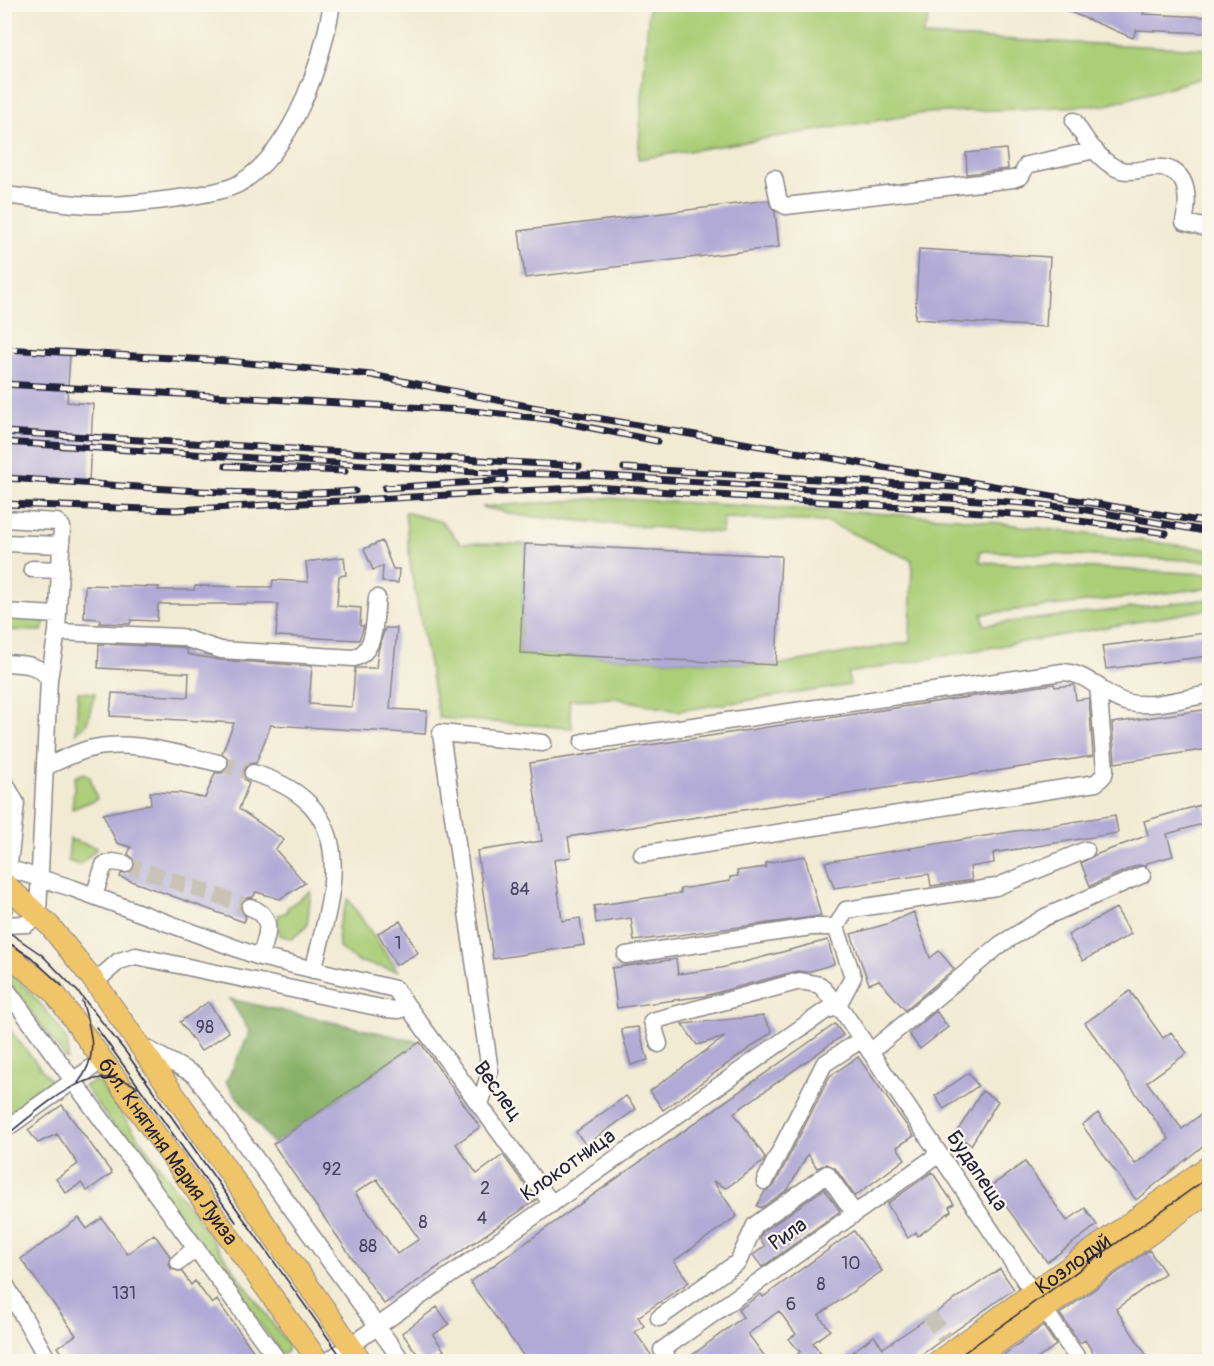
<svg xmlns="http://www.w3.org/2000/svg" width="1214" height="1366" viewBox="0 0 1214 1366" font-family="Pangolin,sans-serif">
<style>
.green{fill:#abce77;stroke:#667859;stroke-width:1.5}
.forest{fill:#88b168;stroke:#556a52;stroke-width:1.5}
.building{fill:#b1aad6;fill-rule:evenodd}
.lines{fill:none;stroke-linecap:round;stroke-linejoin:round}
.minor-tunnel{stroke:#c8c3b5;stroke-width:16;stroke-dasharray:16 8;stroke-linecap:butt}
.minor-casing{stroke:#8a8688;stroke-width:19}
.major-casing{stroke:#8a8688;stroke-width:23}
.minor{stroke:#fff;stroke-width:16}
.major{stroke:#f0c469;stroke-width:21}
.tram{stroke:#22223b;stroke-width:1.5}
.rail-casing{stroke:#22223b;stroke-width:7}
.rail{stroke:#fbf7ec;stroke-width:4.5;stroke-dasharray:14;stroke-linecap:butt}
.labels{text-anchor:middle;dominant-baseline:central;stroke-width:4.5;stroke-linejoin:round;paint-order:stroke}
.number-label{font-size:18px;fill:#464462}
.street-label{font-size:21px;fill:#22223b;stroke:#fbf7ec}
</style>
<rect width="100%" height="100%" fill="#fbf7ec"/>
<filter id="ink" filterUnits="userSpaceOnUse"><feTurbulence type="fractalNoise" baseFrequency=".0167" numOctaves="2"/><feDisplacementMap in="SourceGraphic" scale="12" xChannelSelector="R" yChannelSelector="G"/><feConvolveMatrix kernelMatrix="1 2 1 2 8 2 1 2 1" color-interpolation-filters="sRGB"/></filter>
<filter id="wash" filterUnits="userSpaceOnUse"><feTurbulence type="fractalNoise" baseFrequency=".008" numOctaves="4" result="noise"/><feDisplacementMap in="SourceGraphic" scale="24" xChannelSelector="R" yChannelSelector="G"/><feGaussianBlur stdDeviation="1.35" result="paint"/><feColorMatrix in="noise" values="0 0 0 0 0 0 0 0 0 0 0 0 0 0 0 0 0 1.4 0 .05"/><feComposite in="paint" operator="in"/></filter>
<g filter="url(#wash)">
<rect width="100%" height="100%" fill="#f2ebd4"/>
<path class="green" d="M649 5H934L922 36 1209 49V76L1107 105 925 113 638 159Z
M606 498 957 518 1209 549V561L980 551V562L1209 574V588L982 614 984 625 1209 599V609L848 673 850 685 677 711 615 698 569 700 572 728 439 718 411 570 405 512 442 522 460 543 525 544 520 653 776 665 910 642 912 560 827 522 723 518 722 533 524 516 482 507Z
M4 616 46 618 42 631 5 630Z
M78 692 95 693 87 723 76 733Z
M85 773 90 777 97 799 72 809 75 777Z
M70 839 97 848 80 865 68 861Z
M311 891 307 926 292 939 279 935 278 915 287 912V908Z
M348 899 398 971 357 961 339 948 338 927Z
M4 966C20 980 64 1027 68 1045 69 1050 68 1055 67 1060L5 977Z
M4 1023 55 1086 4 1123Z
M94 1081 100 1084 288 1345 286 1353 282 1354 84 1086Z"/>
<path class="forest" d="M230 999 420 1042 273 1144 226 1082 250 1032Z"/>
<g id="blocks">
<path class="building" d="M1147 4 1143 14 1208 17 1207 33 1136 30 1133 38 1053 5Z
M1006 149 1008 169 967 174 966 153Z
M768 200 775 212 779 247 525 278 519 231Z
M919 249 1050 257 1046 327 915 319Z
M4 351 70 355 67 402 93 404 89 482 4 477Z
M382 541 393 569H399L398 583 382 582 383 566 373 570 364 549Z
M525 544 781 556 776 665 520 653Z
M344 557 346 575 339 576 337 606 361 608 360 626H364L359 640 276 636 278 604H158L157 621 131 620 130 624 100 623V619L84 618 85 585 159 587 158 590H194L195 586 272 587 273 580 308 582 306 562Z
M385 628H397L390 709 427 711 425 734 271 725 256 763 247 764 243 770 244 779 249 783 239 809 284 840 275 849 305 883 280 899 256 892 253 897 245 898 240 907 246 917 244 922 120 877 121 874 133 871 135 861 128 854 131 847 117 843 103 814 151 804 150 792 179 793 205 798 215 773H223L229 766V759L222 753 234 723 110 716 112 693 188 697 189 673 98 668 99 644 179 647 187 650V654L220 660 312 666 309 704 352 707 355 668H376L378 651Z
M1206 633 1209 656 1106 669 1102 646Z
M1054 684 1055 687 1074 685 1076 700 1089 698 1093 756 568 837 571 857 554 860 562 921 580 918 584 945 493 959 477 851 542 841 530 763Z
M1209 709V749L1115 763 1112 723Z
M1204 804 1209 822 1167 834 1173 856 1147 863 1146 866 1138 865 1090 886 1081 863 1095 855 1148 835 1144 821Z
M1115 815 1118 833 993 853 994 863 970 867 972 880 931 886 929 874 834 888 825 862Z
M805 856 821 916 634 941 631 918 596 923 594 906 681 893 680 889 730 881V877L738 876 737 871 766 867V863Z
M1116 908 1131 934 1083 961 1068 935Z
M914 912 930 958 939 951 954 969 905 1010 879 980 869 984 851 934 887 924Z
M400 921 418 953 396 965 378 933Z
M828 940 834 964 807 972 797 971 704 996 617 1008 612 968 676 959 678 974 721 968Z
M1130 991 1163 1038 1171 1032 1187 1053 1147 1082 1182 1129 1209 1108V1141L1136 1200 1082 1125 1098 1113 1135 1164 1169 1139 1085 1023Z
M208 1002 229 1032 201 1051 180 1022Z
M936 1011 948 1027 920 1049 909 1034Z
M763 1016 772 1032 663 1110 650 1091 725 1037 697 1045 682 1024Z
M835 1024 843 1035 734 1113 765 1157 763 1162 726 1188 713 1181 737 1216 674 1261 689 1282 638 1317 644 1326 635 1332 656 1362H528L470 1282Z
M638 1027 648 1060 631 1065 621 1029Z
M420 1042 480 1127 456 1144 477 1174 503 1155 536 1200 384 1304 273 1144ZM377 1179 419 1239 397 1254 355 1193Z
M858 1057 914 1136 897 1147 905 1159 855 1196 835 1168 827 1164 817 1168 808 1154 788 1189 761 1208 757 1206 765 1191 774 1186 830 1076Z
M969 1073 978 1086 944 1109 935 1096Z
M982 1091 998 1101 971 1145 955 1135Z
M626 1096 636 1109 586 1145 576 1132Z
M62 1105 112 1173 87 1191 81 1183 66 1193 56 1179 78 1164 57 1134 38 1143 28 1130Z
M1025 1162 1067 1221 1085 1208 1097 1225 1047 1262 991 1186Z
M932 1172 954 1204 949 1207 951 1211 918 1236 916 1232 908 1238 887 1204Z
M824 1189 840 1211 762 1267 753 1255 765 1246 760 1239 763 1232Z
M79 1218 87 1229 102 1218 127 1254 154 1234 170 1256 169 1263 171 1269 182 1272 191 1285 195 1281 212 1304 217 1300 261 1362H68L58 1347 76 1335 21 1259Z
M854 1231 882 1271 819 1315 830 1330 813 1343 827 1362H788L800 1352 789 1339 796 1334 779 1311 748 1334 769 1362H683L743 1317 738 1310 761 1294 763 1297Z
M1149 1250 1165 1273 1116 1309 1151 1362H1099L1085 1340 1080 1343 1060 1314Z
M1000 1269 1014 1289 911 1362H839L874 1336 883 1348Z
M437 1307 449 1324 433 1335 444 1350 428 1362H423L402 1333Z
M1043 1326 1056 1345 1033 1362H994Z"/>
</g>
</g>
<g filter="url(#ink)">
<use href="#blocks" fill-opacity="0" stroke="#8a8688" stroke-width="1.5"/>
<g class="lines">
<path class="minor-tunnel" d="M219 763 253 773
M125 864 250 907
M929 1315 945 1338"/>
<defs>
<path id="minor" d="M1074 121C1084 138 1101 164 1121 170 1132 173 1142 169 1153 168 1188 164 1190 196 1184 222L1210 229
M774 178 779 202 786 206 1013 179 1021 176 1027 165 1095 150
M4 195C34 198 66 205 96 205 122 206 220 196 240 183 293 151 322 63 332 4
M4 519 57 522 62 527 57 632 49 679 38 913 27 924 4 925
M4 543 62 545
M32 569 60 570
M4 612 58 615
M57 632 181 637 221 650 354 658C377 651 374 619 377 598
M4 663C22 664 38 663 49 679
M583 742 1063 672C1091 674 1101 695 1125 702 1150 709 1184 698 1210 694
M45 767C59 761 74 753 89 749 130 738 179 755 219 763
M253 773C360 805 336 884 313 970
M4 781 16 803 4 908
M642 854 1096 783 1104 775 1105 770 1098 685
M4 867 72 888 260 957 395 989 552 1204
M94 896 104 865 113 862 125 864
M250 907C276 917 267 936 260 957
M626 955 811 927H836
M95 982 119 961 136 956 386 1009 399 1010 407 1006
M4 986 279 1362
M837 1007 853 977 836 927 846 910 996 887 1086 850
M659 1044 652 1021 800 981 820 985 844 1013 1080 1362
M140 1045 195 1075 403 1362
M870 1052 1001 944 1045 917 1142 875
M480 1105 490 1071 441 733 543 743
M4 1130 101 1061
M765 1181 824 1064 862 1039
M179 1262 196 1248
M4 1282 49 1362
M659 1318 738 1262 755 1225 827 1174 855 1214
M327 1362 825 1011 837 1007
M670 1362 662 1350 939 1154"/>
<g id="major">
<path d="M4 883 50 926 95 982 362 1362"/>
<path id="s1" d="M4 952 53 991 319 1362"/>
<path id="s2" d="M937 1362 1210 1165"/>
<path d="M971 1362 1210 1191"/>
</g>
</defs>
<use href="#minor" class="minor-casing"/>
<use href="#major" class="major-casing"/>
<use href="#minor" class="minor"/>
<use href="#major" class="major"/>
<path class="tram" d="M4 929 42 955 79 993 125 1051 345 1362
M4 940 31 957 62 986
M96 1027 236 1222
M78 1083C100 1056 91 1031 82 1001
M4 1137C41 1110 89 1056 137 1087
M951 1362 1210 1176"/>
<defs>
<path id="rail" d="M4 349 228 361 372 375 532 407 1210 523
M4 384 463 410 547 419 657 441
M4 432 579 466
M4 442 492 473 591 475 1025 503 1087 510 1210 532
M226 466 345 471
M624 468 972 488
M4 478C120 484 239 499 355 491
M385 488 505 480
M4 504 176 510 594 487 1043 516 1166 533"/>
</defs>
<use href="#rail" class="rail-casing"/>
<use href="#rail" class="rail"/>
</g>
</g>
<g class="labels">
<g class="number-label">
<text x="520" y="889">84</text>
<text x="398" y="943">1</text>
<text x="205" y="1027">98</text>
<text x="332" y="1169">92</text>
<text x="485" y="1188">2</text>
<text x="482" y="1218">4</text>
<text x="423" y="1222">8</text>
<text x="368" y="1246">88</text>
<text x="851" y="1263">10</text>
<text x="821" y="1284">8</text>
<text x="124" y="1293">131</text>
<text x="791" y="1304">6</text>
</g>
<g class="street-label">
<text transform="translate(498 1091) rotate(54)">Веслец</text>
<text stroke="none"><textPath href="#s1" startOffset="260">бул. Княгиня Мария Луиза</textPath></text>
<text transform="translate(568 1165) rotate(-35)">Клокотница</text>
<text transform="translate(977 1171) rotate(56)">Будапеща</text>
<text transform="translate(788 1234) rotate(-35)">Рила</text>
<text stroke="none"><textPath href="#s2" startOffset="168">Козлодуй</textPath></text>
</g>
</g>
<rect width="1214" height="1366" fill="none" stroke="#fbf7ec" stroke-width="24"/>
</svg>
